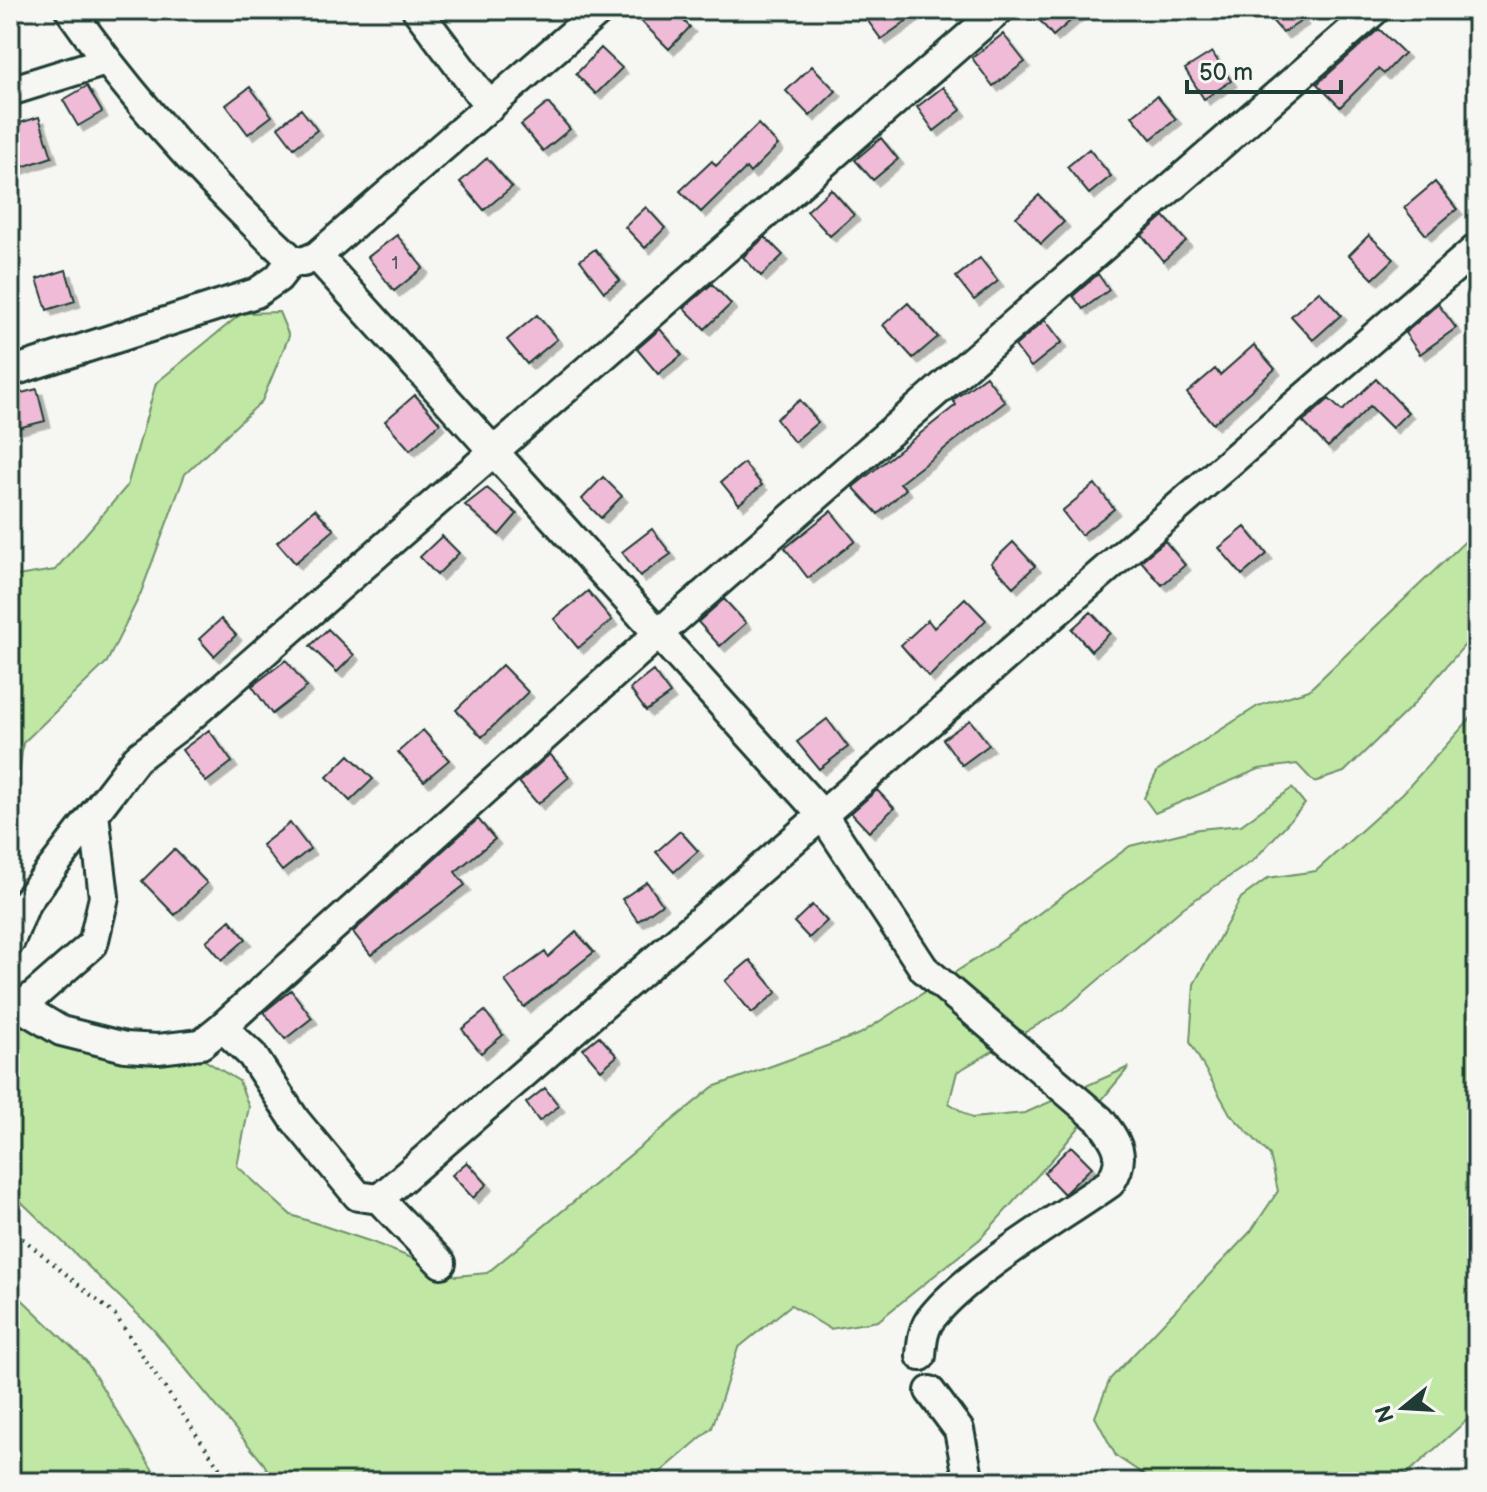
<svg xmlns="http://www.w3.org/2000/svg" width="1487" height="1492" viewBox="0 0 1487 1492" font-family="'Balsamiq Sans',sans-serif">
<style>
.green{fill:#c0e7a3;stroke:#70926c;stroke-width:2}
.building{fill:#f0bbd6;stroke:#1f3d34;stroke-width:2;filter:url(#shadow)}
.lines{fill:none;stroke-linecap:round;stroke-linejoin:round}
.minor-casing{stroke:#1f3d34;stroke-width:34}
.path{stroke:#1f3d34;stroke-width:4;stroke-dasharray:2 6;stroke-linecap:butt}
.minor{stroke:#f6f6f2;stroke-width:28}
.labels{text-anchor:middle;dominant-baseline:central;stroke-width:7;stroke-linejoin:round;paint-order:stroke}
.number-label{font-size:18px;fill:#535c5c}
</style>
<defs>
<filter id="shadow"><feDropShadow dx="5.5" dy="5.5" stdDeviation="0" flood-color="#0004"/></filter>
</defs>
<rect width="100%" height="100%" fill="#f6f6f2"/>
<filter id="ink" filterUnits="userSpaceOnUse"><feTurbulence type="fractalNoise" baseFrequency=".0125" numOctaves="2"/><feDisplacementMap in="SourceGraphic" scale="16" xChannelSelector="R" yChannelSelector="G"/><feConvolveMatrix kernelMatrix="1 2 1 2 8 2 1 2 1" color-interpolation-filters="sRGB"/></filter>
<g filter="url(#ink)">
<path class="green" d="M279 312 289 336 262 401 185 474 140 595 107 662 23 743 10 854V577L55 570 127 486 156 383 242 313Z
M1477 530V631L1412 706 1344 772 1314 782 1297 764 1259 769 1155 813 1144 798 1158 770 1258 706 1309 690Z
M1477 711V1411L1398 1482H1155L1116 1456 1095 1417 1110 1379 1251 1231 1278 1191 1270 1155 1230 1114 1190 1042 1194 984 1241 898 1268 878 1316 871 1403 793Z
M1292 788 1305 804 1254 860 1184 907 1063 1010 957 1072 949 1103 972 1118 1025 1113 1129 1067 1056 1155 980 1239 878 1321 830 1329 791 1305 738 1348 712 1428 655 1477 601 1473 581 1482H274L264 1464 153 1329 10 1191V1021L105 1028 171 1040 239 1081 249 1107 237 1166 291 1215 372 1242 456 1276 487 1273 713 1087 860 1034 994 947 1130 846 1199 829 1241 825Z
M10 1288 86 1361 160 1482H10Z"/>
<path class="building" d="M648 10H673L690 27 669 49 639 19Z
M860 10H922L881 39Z
M1031 10H1083L1053 36Z
M1263 10H1295L1303 20 1283 33Z
M1379 29 1404 53 1384 74 1378 69 1340 107 1317 84Z
M1003 34 1025 62 993 86 972 58Z
M601 48 622 68 596 94 576 74Z
M1212 52 1231 81 1204 99 1185 69Z
M812 66 836 91 810 116 786 91Z
M87 86 102 112 78 126 63 100Z
M250 87 272 116 248 134 226 105Z
M943 87 961 110 934 131 917 107Z
M1157 96 1176 119 1151 139 1132 116Z
M548 103 570 129 543 151 521 125Z
M301 109 317 130 294 148 278 127Z
M39 117 52 157 16 169 10 151V126Z
M758 124 778 145 750 173 746 168 701 212 680 191 712 161 716 166Z
M881 138 898 159 873 180 855 160Z
M1089 149 1111 176 1089 194 1067 167Z
M487 158 512 187 484 210 460 182Z
M1435 182 1457 209 1426 235 1404 208Z
M831 189 854 215 830 236 807 211Z
M1039 195 1064 222 1041 244 1016 217Z
M646 207 665 228 645 248 625 227Z
M1164 216 1186 241 1163 261 1142 235Z
M397 235 423 268 394 291 368 257Z
M1369 235 1394 259 1373 279 1349 255Z
M765 237 783 255 761 276 743 257Z
M595 249 620 280 604 292 580 260Z
M980 258 998 281 974 300 956 277Z
M66 270 75 301 47 310 37 279Z
M1098 274 1109 290 1083 309 1073 296Z
M712 284 731 304 705 329 684 308Z
M1319 291 1341 315 1313 340 1291 316Z
M908 303 938 337 913 358 883 325Z
M1438 304 1456 328 1420 354 1405 333Z
M537 315 557 339 527 364 507 340Z
M1045 320 1062 342 1031 367 1015 346Z
M660 329 682 355 658 374 637 349Z
M1254 345 1275 369 1213 424 1187 393 1215 369 1220 375Z
M986 376 1005 402 900 483 906 489 878 514 853 487 956 405 953 400Z
M1376 379 1408 412 1392 428 1370 406 1328 447 1303 422 1329 399 1342 411Z
M37 389 45 421 10 430V396Z
M415 395 440 423 410 450 385 421Z
M800 400 818 422 794 442 776 419Z
M744 463 762 485 739 504 721 482Z
M603 477 622 496 601 518 582 499Z
M1095 484 1114 509 1081 535 1062 511Z
M487 488 517 514 499 535 465 505Z
M315 509 334 530 295 563 277 542Z
M831 511 855 541 808 578 785 548Z
M1245 527 1267 554 1242 575 1219 548Z
M652 529 671 554 640 576 622 552Z
M442 536 459 553 437 575 420 557Z
M1165 541 1185 565 1162 585 1141 561Z
M1013 542 1035 566 1013 587 991 563Z
M588 591 612 620 578 648 554 619Z
M965 598 986 620 929 677 901 645 928 620 934 628Z
M724 599 746 623 720 646 698 622Z
M1091 612 1110 633 1091 651 1072 629Z
M221 619 236 635 214 656 199 639Z
M328 629 354 655 337 672 310 646Z
M286 660 307 687 272 714 252 686Z
M502 665 528 692 482 737 456 710Z
M653 671 670 694 646 711 630 689Z
M827 719 848 747 819 769 797 742Z
M970 720 989 745 962 765 943 739Z
M209 730 232 762 206 782 182 750Z
M423 730 449 760 424 781 398 752Z
M550 754 569 777 538 804 519 782Z
M349 755 373 779 350 801 327 777Z
M877 790 894 808 869 832 851 813Z
M478 819 495 839 455 872 465 885 371 955 353 932Z
M290 823 310 849 282 871 262 845Z
M680 831 698 851 674 872 656 852Z
M174 849 207 883 175 915 142 881Z
M647 882 662 904 638 921 622 899Z
M812 905 827 921 809 938 794 922Z
M230 920 246 939 222 960 206 941Z
M576 932 594 952 524 1007 505 981 545 952 548 957Z
M750 960 777 992 752 1013 725 981Z
M291 990 312 1018 285 1039 264 1012Z
M485 1011 503 1035 481 1053 462 1029Z
M599 1036 617 1056 601 1070 583 1049Z
M545 1088 559 1106 539 1121 526 1103Z
M1071 1146 1092 1167 1064 1194 1044 1173Z
M467 1162 487 1184 473 1198 452 1175Z"/>
<g class="lines">
<defs>
<path id="minor" d="M70 10C134 102 210 184 292 260L303 262 317 256 600 10
M417 10 490 107
M10 91 106 61
M317 256 824 817 924 969 1100 1120C1118 1143 1127 1157 1110 1183 1059 1219 970 1270 933 1316 923 1327 922 1342 921 1356
M10 372 256 293 278 278 292 260
M10 941 26 902 137 758 182 724 999 10
M21 1007 61 1031 125 1047 158 1049 201 1044 222 1027
M10 1012 21 1007 93 944 104 897 94 814
M379 1199 1477 248
M441 1263 379 1199 358 1196 295 1120 252 1055 222 1027 657 635 1375 10
M930 1391 959 1430 969 1482"/>
</defs>
<use href="#minor" class="minor-casing"/>
<path class="path" d="M10 1228 115 1315 229 1482"/>
<use href="#minor" class="minor"/>
</g>
</g>
<g class="labels">
<g class="number-label">
<text x="395" y="263">1</text>
</g>
</g>
<rect width="1487" height="1492" fill="none" stroke="#f6f6f2" stroke-width="40"/>
<rect x="20" y="20" width="1447" height="1452" fill="none" stroke="#1f3d34" stroke-width="3" filter="url(#ink)"/>
<g transform="translate(1403 1408) rotate(252)" stroke="#f6f6f2" stroke-width="6" paint-order="stroke">
<path d="M0-6L14 30L0 20L-14 30Z" fill="#1f3d34"/>
<text y="-12" font-size="22" font-weight="bold" text-anchor="middle" fill="#1f3d34">N</text>
</g>
<path d="M1187 80v12h154v-12" fill="none" stroke="#1f3d34" stroke-width="4"/>
<text x="1199" y="80" font-size="24" fill="#1f3d34" stroke="#f6f6f2" stroke-width="6" paint-order="stroke">50 m</text>
</svg>
